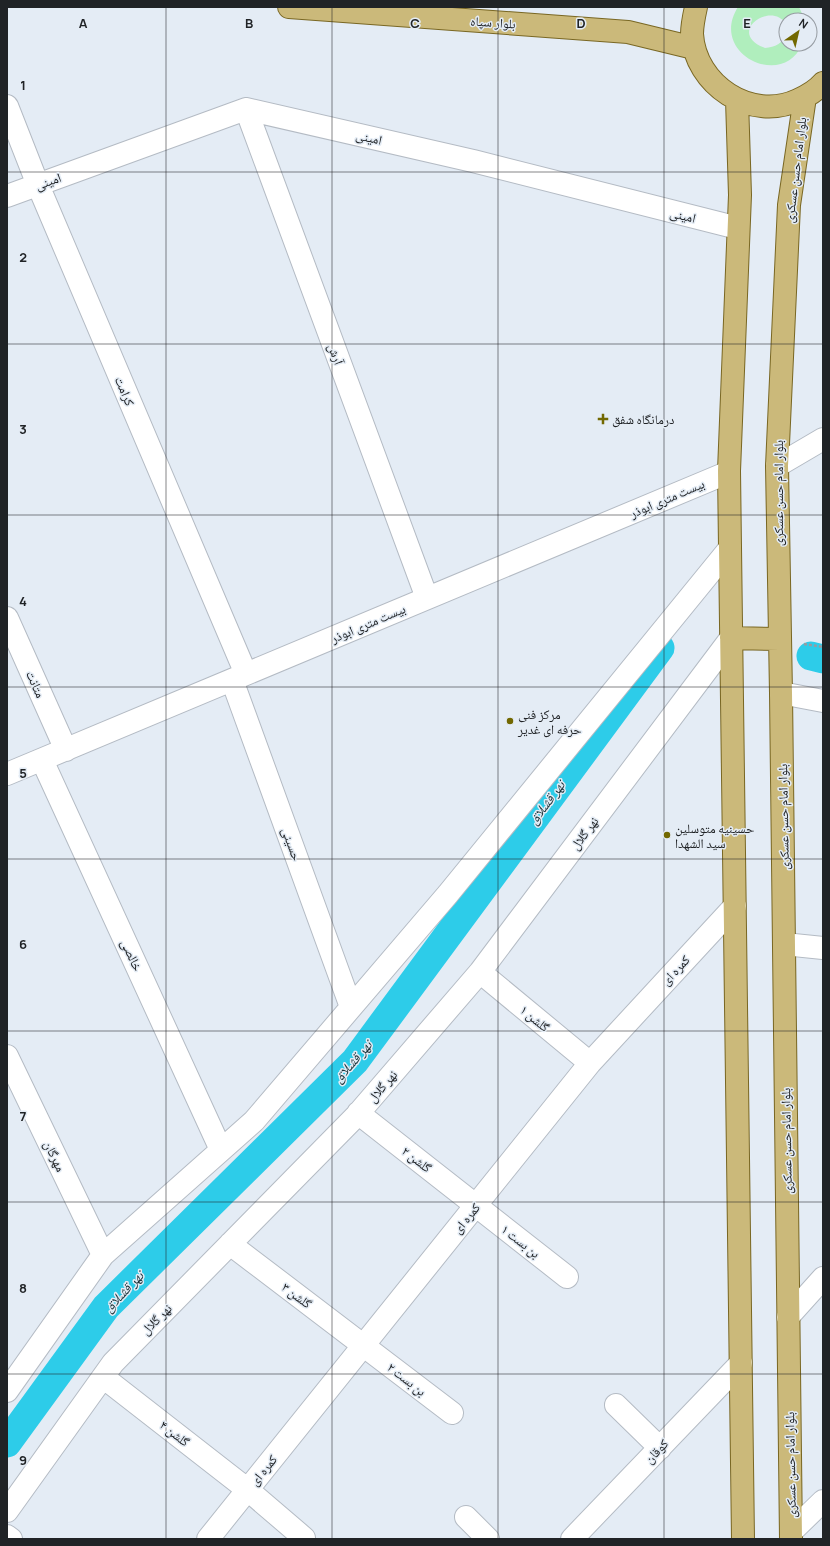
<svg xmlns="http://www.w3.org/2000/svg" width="830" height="1546" viewBox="0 0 830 1546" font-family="Manrope,'Noto Naskh Arabic',sans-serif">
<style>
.grass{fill:#b0eebd}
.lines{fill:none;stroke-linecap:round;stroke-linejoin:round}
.canal{stroke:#2dcce9;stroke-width:29}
.minor-casing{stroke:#b4bbc4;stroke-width:24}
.major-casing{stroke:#796723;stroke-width:24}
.path{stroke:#969ca3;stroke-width:2.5;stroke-dasharray:3 2;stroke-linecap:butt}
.minor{stroke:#fff;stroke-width:22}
.major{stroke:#cbb97a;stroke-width:22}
.grid{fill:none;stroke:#202326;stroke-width:1;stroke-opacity:0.55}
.poi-dot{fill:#726800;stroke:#e4ecf5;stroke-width:1.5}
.labels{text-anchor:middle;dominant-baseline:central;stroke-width:3;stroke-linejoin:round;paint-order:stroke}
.street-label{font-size:13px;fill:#202326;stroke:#e4ecf5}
.poi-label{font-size:13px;fill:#202326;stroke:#e4ecf5;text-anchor:start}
.water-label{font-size:14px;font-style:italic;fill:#1b3339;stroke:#e4ecf5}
.grid-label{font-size:13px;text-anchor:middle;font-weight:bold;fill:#202326;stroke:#e4ecf5;stroke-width:3;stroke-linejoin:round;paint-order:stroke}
</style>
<rect width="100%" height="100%" fill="#e4ecf5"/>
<path class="grass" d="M738 7H799L805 20H786V24C771 0 725 33 765 48 775 47 783 44 786 33V44H802C784 90 708 54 738 7Z"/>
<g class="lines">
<path class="canal" d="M811 656 823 659
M7 1443 106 1307 355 1061 660 648"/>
<defs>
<path id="minor" d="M7 106 38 185 246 674
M246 109 427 598
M7 196 246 109 473 161 738 228
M777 466 823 439
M7 618 66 750
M232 680 351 1007
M781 693 823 701
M42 760 221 1150
M7 774 729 472
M784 944 823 948
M480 972 590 1063
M7 1056 103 1255
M358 1113 567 1277
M230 1244 452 1413
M788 1317 823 1278
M103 1377 248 1490 304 1538
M7 1391 103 1255 254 1121 448 894 730 548
M616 1405 660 1448
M7 1511 113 1363 356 1116 480 972 731 638
M466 1517 488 1539
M791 1532 823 1501
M7 1536 11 1539
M208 1539 590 1063 735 906
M572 1539 741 1363"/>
<path id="major" d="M289 7 628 32 694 48
M696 7C694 16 692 25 692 34 695 85 751 122 798 100 807 96 817 90 823 83
M737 100 740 195 729 471 743 1539
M731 638 780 639
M791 1539 781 693 777 466 789 205 805 97"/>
</defs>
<use href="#minor" class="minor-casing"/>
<use href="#major" class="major-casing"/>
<path class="path" d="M804 644 823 647"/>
<use href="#minor" class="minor"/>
<use href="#major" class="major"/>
</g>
<path class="grid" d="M166 7V1539M332 7V1539M498 7V1539M664 7V1539M7 172H823M7 344H823M7 515H823M7 687H823M7 859H823M7 1031H823M7 1202H823M7 1374H823"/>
<g class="poi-dot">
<path d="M601 413h4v4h4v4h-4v4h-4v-4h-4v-4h4z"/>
<circle cx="510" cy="721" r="4"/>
<circle cx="667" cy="835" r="4"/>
</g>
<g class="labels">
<g class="street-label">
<text transform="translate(493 22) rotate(4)">بلوار سپاه</text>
<text transform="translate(369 137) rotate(13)">امینی</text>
<text transform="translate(795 170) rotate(-83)">بلوار امام حسن عسکری</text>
<text transform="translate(48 181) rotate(-20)">امینی</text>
<text transform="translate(683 215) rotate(14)">امینی</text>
<text transform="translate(336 354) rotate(70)">آرش</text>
<text transform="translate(125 391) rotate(67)">کرامت</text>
<text transform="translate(778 493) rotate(-90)">بلوار امام حسن عسکری</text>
<text transform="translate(667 498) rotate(-23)">بیست متری ابوذر</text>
<text transform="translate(368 623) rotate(-23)">بیست متری ابوذر</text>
<text transform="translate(36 684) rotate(66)">متانت</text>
<text transform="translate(783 817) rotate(-91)">بلوار امام حسن عسکری</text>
<text transform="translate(584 833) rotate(-53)">نهر گلال</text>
<text transform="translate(292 844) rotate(70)">حسینی</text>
<text transform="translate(132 955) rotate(65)">خالصی</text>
<text transform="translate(675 970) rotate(-47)">کمره ای</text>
<text transform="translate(535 1018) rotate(40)">گلشن ۱</text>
<text transform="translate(382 1086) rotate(-49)">نهر گلال</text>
<text transform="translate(786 1141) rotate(-91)">بلوار امام حسن عسکری</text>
<text transform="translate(55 1156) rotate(64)">مهرگان</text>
<text transform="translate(417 1159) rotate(38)">گلشن ۲</text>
<text transform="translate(466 1218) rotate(-51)">کمره ای</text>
<text transform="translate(521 1241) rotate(38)">بن بست ۱</text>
<text transform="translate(297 1295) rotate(37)">گلشن ۳</text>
<text transform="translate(156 1319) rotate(-45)">نهر گلال</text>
<text transform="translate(407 1379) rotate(38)">بن بست ۲</text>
<text transform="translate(175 1433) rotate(38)">گلشن ۴</text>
<text transform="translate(656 1451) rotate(-46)">کوقان</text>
<text transform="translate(790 1465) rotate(-91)">بلوار امام حسن عسکری</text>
<text transform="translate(263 1470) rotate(-51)">کمره ای</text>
</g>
<g class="poi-label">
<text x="612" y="419">درمانگاه شفق</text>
<text x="518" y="714">مرکز فنی<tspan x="518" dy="15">حرفه ای غدیر</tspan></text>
<text x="675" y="828">حسینیه متوسلین<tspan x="675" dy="15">سید الشهدا</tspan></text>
</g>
<g class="water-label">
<text transform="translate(546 802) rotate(-53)">نهر قشلاق</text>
<text transform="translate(352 1061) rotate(-49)">نهر قشلاق</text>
<text transform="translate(123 1291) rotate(-46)">نهر قشلاق</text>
</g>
</g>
<g class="grid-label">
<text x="83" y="28">A</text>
<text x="249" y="28">B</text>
<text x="415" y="28">C</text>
<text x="581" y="28">D</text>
<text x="747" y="28">E</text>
<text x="23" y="90">1</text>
<text x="23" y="262">2</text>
<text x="23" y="434">3</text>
<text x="23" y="606">4</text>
<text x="23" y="778">5</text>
<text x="23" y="949">6</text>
<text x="23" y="1121">7</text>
<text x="23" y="1293">8</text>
<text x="23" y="1465">9</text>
</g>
<rect width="830" height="1546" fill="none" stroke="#202326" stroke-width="16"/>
<g transform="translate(798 32) rotate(34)"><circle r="19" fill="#e4ecf5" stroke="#969ca2"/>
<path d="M0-3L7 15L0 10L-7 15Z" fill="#726800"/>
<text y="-6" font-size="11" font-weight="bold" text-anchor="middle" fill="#202326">N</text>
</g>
</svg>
